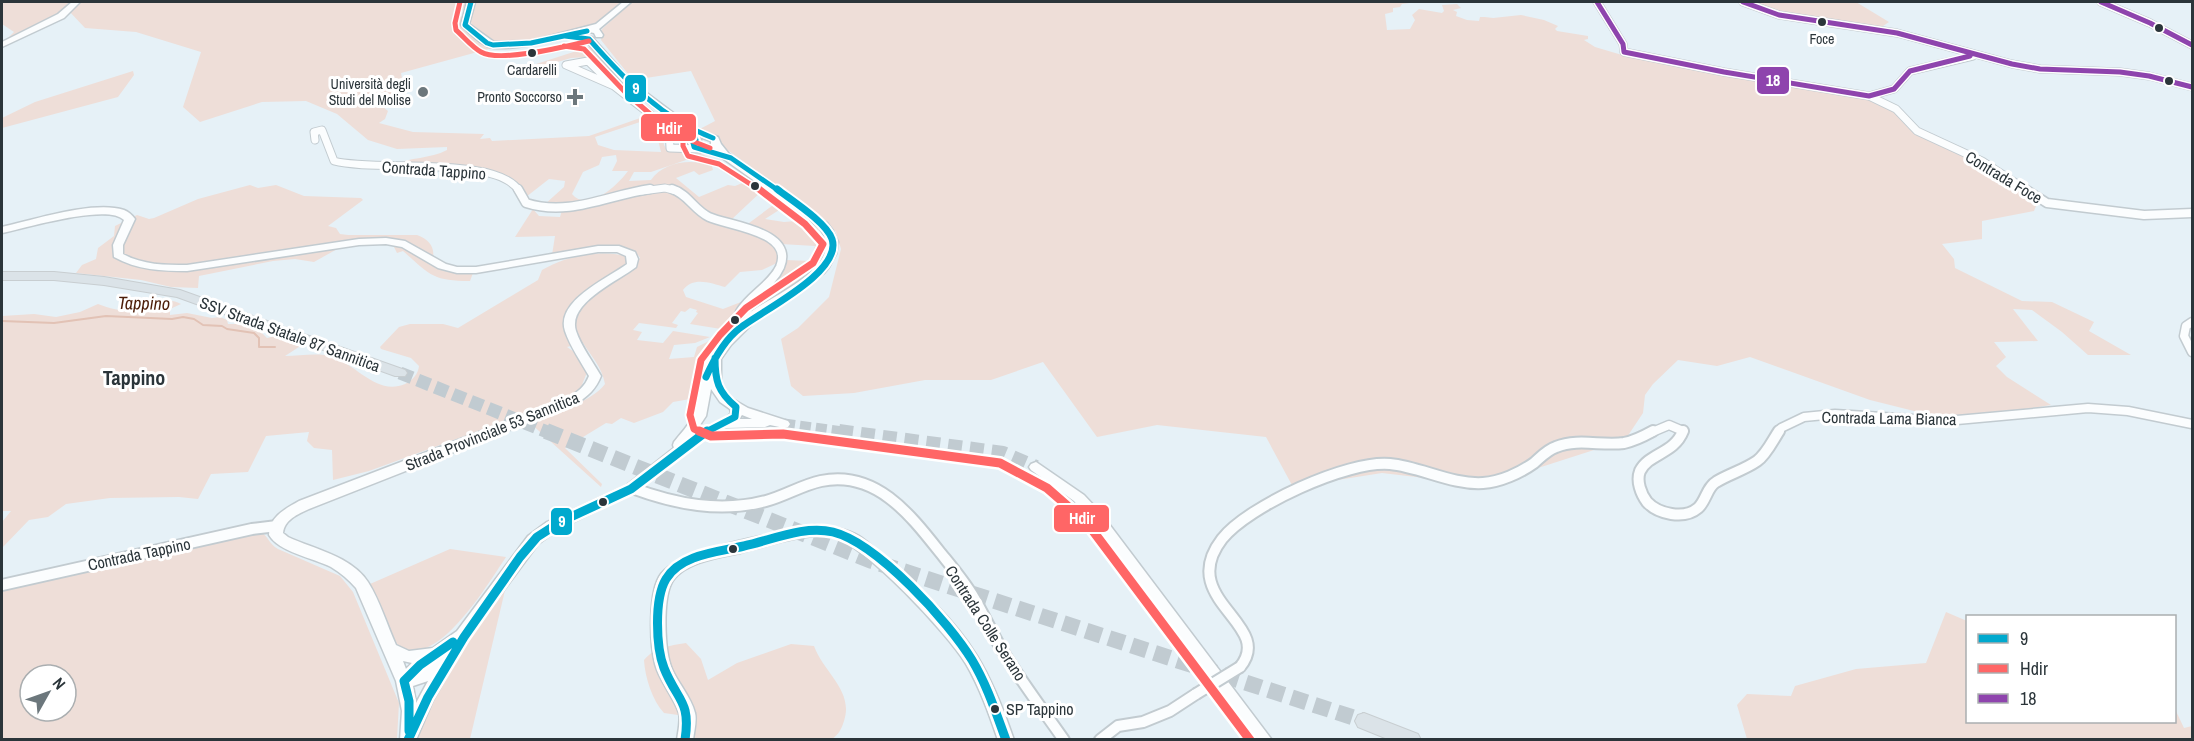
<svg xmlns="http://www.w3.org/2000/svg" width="2194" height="741" viewBox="0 0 2194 741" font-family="'Archivo Narrow',sans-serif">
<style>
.green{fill:#eeded8;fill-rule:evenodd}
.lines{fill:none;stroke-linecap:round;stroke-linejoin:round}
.stream{stroke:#e2c2b5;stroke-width:2}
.secondary-tunnel-far1{stroke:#c1cbd1;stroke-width:11;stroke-dasharray:11 5;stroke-linecap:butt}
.secondary-tunnel{stroke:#c1cbd1;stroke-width:14;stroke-dasharray:14 8;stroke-linecap:butt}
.primary-tunnel-far1{stroke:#c1cbd1;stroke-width:13;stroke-dasharray:13 6;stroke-linecap:butt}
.primary-tunnel{stroke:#c1cbd1;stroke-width:16;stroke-dasharray:16 8;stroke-linecap:butt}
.street-far2-casing{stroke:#c2cbd0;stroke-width:9}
.street-far1-casing{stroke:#c2cbd0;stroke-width:11}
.street-casing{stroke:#c2cbd0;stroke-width:14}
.secondary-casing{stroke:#c2cbd0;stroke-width:3}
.primary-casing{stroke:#c8ced1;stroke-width:2}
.street-far2{stroke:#fbfdfe;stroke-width:7}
.street-far1{stroke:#fbfdfe;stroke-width:8}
.street{stroke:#fbfdfe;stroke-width:10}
.secondary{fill:#fbfdfe;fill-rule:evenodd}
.primary{fill:#dbe3e8;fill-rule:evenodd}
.street-bridge-casing{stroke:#c2cbd0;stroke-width:14;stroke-linecap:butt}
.street-bridge{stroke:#fbfdfe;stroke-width:10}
.bus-1-far2-casing{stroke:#fff;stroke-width:8}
.bus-1-far1-casing{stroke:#fff;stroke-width:11}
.bus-1-casing{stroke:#fff;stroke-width:14}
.bus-2-far2-casing{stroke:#fff;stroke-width:8}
.bus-2-far1-casing{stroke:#fff;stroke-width:11}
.bus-2-casing{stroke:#fff;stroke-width:14}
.bus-3-casing{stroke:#fff;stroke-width:8}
.bus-1-far2{stroke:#00a9ce;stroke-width:5}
.bus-1-far1{stroke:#00a9ce;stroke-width:7}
.bus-1{stroke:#00a9ce;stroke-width:9}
.bus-2-far2{stroke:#f66;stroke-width:5}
.bus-2-far1{stroke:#f66;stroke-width:7}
.bus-2{stroke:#f66;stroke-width:9}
.bus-3{stroke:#8e44ad;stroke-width:5}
.bus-dot{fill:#2b353a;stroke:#fff;stroke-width:2}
.poi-dot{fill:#6c777c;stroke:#fff;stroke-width:2}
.labels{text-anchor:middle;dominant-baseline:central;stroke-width:6;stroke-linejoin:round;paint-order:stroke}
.bus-label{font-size:14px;fill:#2b353a;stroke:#fff}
.far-poi-label{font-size:14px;fill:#2b353a;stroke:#fff;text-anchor:end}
.street-label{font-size:16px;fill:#2b353a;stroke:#fff}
.near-bus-label{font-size:16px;fill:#2b353a;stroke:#fff;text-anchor:start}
.water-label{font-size:18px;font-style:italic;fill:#4c1d08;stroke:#fff}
.quarter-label{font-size:20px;font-weight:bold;fill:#2b353a;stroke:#fff}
.line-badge{stroke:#fff;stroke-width:2}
.badge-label{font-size:16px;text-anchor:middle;font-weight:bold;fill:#fff}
</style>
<rect width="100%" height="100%" fill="#e6f1f7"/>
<path class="green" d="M2 2H467L459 16 463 17 462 28 476 40 492 48 401 73 402 78H409L383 107 388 111 385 119 379 123 413 132 484 134 480 139 490 138 492 141 589 136 643 117 646 120 595 137 598 145 614 150 661 152 657 136 663 133 664 145 667 150 700 153 712 159 686 160 651 172H634L629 181 651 180C663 162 692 158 712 166L713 170 699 175 694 171 676 178 699 197 728 185 735 186 750 180 764 189 731 220 745 226 780 200 787 205 765 219 784 222 809 220 818 228 819 237 817 244H827C820 275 775 298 747 307L774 278 786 260 810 261 815 246 781 244 779 262 762 270 740 272 725 287C711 283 693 276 683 290L686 297 723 309 746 300 721 329 690 324 698 313 696 312 697 310 690 308 685 312 681 311 672 323 678 325 676 328 639 323 633 330 642 332 637 340 663 343 673 331 710 337 695 343 674 345 669 359 694 357 697 347 723 334 697 369 699 393 690 399 673 402 663 412 634 423 621 418 612 424 606 423 565 448 602 484 601 487 529 422C551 413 591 403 605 384 602 367 591 356 583 343L567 347 580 356 588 370 579 392 568 399 489 432 462 437 369 471 333 480 332 450 314 448 307 441 309 432 266 436 248 472 211 474 198 499 179 497 110 498 66 504 48 517 29 520 2 548V522L11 511H2V316L34 314 56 317 80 312 98 304C113 310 130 313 146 310 162 307 164 295 181 304L170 309V315L187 313 212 318 220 317 227 320 228 324H241L257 328 267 338 280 335 291 343 302 345 285 356C301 356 318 352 333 357 357 365 377 396 405 384 413 380 418 374 419 366L411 358 381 349 380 347 399 327 410 324H443L458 328 538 280 542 270C566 256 602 248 628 257V264L623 267 629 272 640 258C629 238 572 253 552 255L555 236 515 237 533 209 539 216 560 217 562 210 544 205 564 187 565 181 549 179 526 197 512 178 492 171 394 165C410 157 430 159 447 150V147L397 149 368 140 337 114 306 101 262 102 200 122 183 107 201 52 136 32 85 28 68 10 6 40 14 32 2 24ZM616 155 617 161 612 171H628C618 185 588 213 572 194L583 172 599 165 602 157Z
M475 2H624L598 23 538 39 499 42 489 40 472 26 470 18Z
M632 2H1417L1402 4 1400 7 1393 8V12L1385 14 1387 30 1410 29 1415 20 1412 15 1419 9 1442 13 1444 11 1442 5 1457 4 1461 8 1453 10 1457 12 1456 16 1467 20 1479 21 1480 17H1485L1493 18 1521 15 1544 20 1558 26 1555 29 1557 31 1588 36V39L1584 40 1595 47 1622 55 1861 95 1895 112 1911 129 1980 161 2038 201 2034 211 1982 221V239L1942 244 1954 259 1955 268 2022 301 2052 302 2094 322 2089 331 2131 355H2088L2062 332 2032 310 2013 309 2038 341 1994 342 2006 357 1996 366 2007 377 2051 405 1982 416H1934L1870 400 1750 357 1717 366 1678 360 1653 384 1645 395 1643 413 1627 437 1594 450 1485 485 1382 473 1293 487 1266 437 1157 425 1097 437 1043 362 991 380H925L854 393 803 396 791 386 781 339 798 328 829 297 841 249 836 232 823 218 719 144 720 140C713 134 705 136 698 130L715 121 691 71 633 80 601 40 602 29Z
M1746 2H1856L1889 22 1880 28 1791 16Z
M592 46 618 81 589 57 571 58 534 69 530 66Z
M133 71 134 75 118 97 2 128V118L35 102Z
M250 185 258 188 276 185 304 196 361 198 363 200 328 226 336 228 340 234 348 235H417C431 240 437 250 431 264L444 271 473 273 470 281C433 281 430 275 403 251L397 253 393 245 384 243 349 246 339 248 314 262 295 259 273 261 199 276 198 288 171 287 141 280 76 273 82 265 96 259 98 248 114 236 115 226 137 215 149 219 154 218 198 199Z
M261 532C268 536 269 544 278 549L340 576 353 592 399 703 397 739H2V588ZM30 675H66V711H30Z
M450 549 506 557C489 582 433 678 396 643L370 584Z
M506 586 470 739H418C414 706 485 616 506 586Z
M1946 612 1967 621 1968 722H2174L2175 709 2184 728 2192 726V739H1747L1737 705 1747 694 1791 696 1795 686 1856 669 1926 663Z
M686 643 701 659 708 680 737 663 791 644 814 646C824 673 854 691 844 721 841 730 839 734 832 739H692L690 707 678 715 664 713C652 700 645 677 644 660 655 647 669 646 686 643Z"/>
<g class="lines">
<path class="stream" d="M2 321 54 323 106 316 172 319 183 317 194 319 203 325 222 326 227 329 254 333 259 338V347H275"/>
<path class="secondary-tunnel-far1" d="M784 424 850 433"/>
<path class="secondary-tunnel" d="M839 431 1003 453 1036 467"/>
<path class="primary-tunnel-far1" d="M400 373 550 433"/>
<path class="primary-tunnel" d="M546 431 872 561 1364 721"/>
<defs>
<path id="street-far2" d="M1597 2 1623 44 1624 52 1724 72 1869 96 1894 89 1910 71 1973 56
M1743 2 1779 15 1897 33 2012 64 2040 69 2120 72 2149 76 2192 87
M2101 2 2150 23 2192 45
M588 61 614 86 566 65Z
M614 86 669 129 670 148 700 149
M1869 96 1896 109 1917 131 1982 161 2028 191
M315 140 314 132 322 130 334 161C374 172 498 155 519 191
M642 191 665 188 677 191"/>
<path id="street-far1" d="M518 189 526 203C569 217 608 195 650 189
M672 189C688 194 694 210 709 217 729 226 795 231 780 267 772 285 750 295 740 312L753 316
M2025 189 2047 203 2144 215 2192 213
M2192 322 2186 326 2184 336 2192 352
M1650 433 1669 425 1683 431 1682 433
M1778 433 1781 428 1804 417 1835 414 1946 421 2088 408 2128 411 2192 424"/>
<path id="street" d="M1683 431C1674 454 1649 453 1640 471 1636 481 1641 494 1647 502 1658 514 1684 520 1698 508 1706 501 1707 487 1716 482 1729 474 1744 470 1757 461 1766 455 1773 440 1779 431
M632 488C675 504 720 513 766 501 785 496 802 485 821 481 875 470 909 513 939 551 951 566 964 581 974 598 984 615 992 633 1002 650 1021 681 1043 710 1064 740
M2 585 252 529 277 526
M1240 667C1276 624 1175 600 1222 539 1248 506 1348 460 1390 464 1421 467 1452 485 1483 483 1500 482 1520 473 1534 463 1541 457 1547 450 1556 447 1578 438 1601 446 1624 443 1634 441 1644 436 1653 431
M1100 740 1118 726 1143 722 1170 711 1196 694"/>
<path id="secondary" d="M72 2H80L64 18 2 47V42L58 14Z
M467 2H475L469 24 494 42 531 41 596 24 623 2H631L599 29 603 35 602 37H596L594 33 589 32C567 37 507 54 487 46 478 42 468 32 461 25Z
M586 37H592L632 82 696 130 718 137 721 144 729 154 827 223 833 231 838 242 836 254 829 267 824 273 757 319 731 345 721 359V383L729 397 748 408 788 421 790 424 788 427 784 428 770 425 765 427 726 428 709 434 637 491 557 530 538 544 469 637 433 700 416 740H400L402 711 396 681 356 588C349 580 341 573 331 567 313 558 279 552 269 535 269 517 285 509 299 501L568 398C577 392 585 387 589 376 581 362 570 346 565 331 555 301 608 278 627 264L626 256 617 252H598L476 273H457L438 268 402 247 386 244 359 245 187 271C162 271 137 270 114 257L113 245 124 220C108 203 26 228 2 233V227C33 220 94 200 124 210 129 212 132 215 135 219L123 245V254C143 265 165 265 187 265L359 239 386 238 405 241 446 264 457 267H476L598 246H619L635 252 638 259 636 267C618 281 567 303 576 331 581 346 593 362 601 376 596 389 588 396 576 404L309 509C298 514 284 520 283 533L288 537C314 549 351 556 368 582 380 601 387 625 396 645L409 651 433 648 457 631 528 536 547 522 627 485 674 448 673 445 674 442C680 434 689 425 693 416 700 401 697 382 703 366 709 352 736 325 748 314 771 295 850 266 819 227L721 157 707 151 691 149 688 143 691 140 689 133 626 86 586 41ZM700 137 711 141V144L703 146 698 145 701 140ZM711 389 720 402 730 409 731 413 724 420 696 431 706 416ZM742 415 752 419H739ZM403 661 412 663 406 669ZM428 681 416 703 413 686Z
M1036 462 1084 495 1100 512 1272 740H1254L1090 520 1074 501 1031 470 1029 467 1031 464Z
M815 525C830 526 845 528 859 536 869 542 878 552 887 560 920 588 954 619 977 656 993 682 1004 711 1014 740H998C989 714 980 688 966 664 948 634 865 545 833 537 809 531 764 547 740 553 719 557 681 563 671 584 663 601 664 651 672 669 678 683 691 697 695 713 697 720 694 732 693 740H677C678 732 681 720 679 713 673 695 659 681 655 664 650 644 648 591 661 574 682 547 779 533 815 525Z"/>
<path id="primary" d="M2 272H54L104 277 180 290 405 370 407 373 405 376H395L177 297 104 285 54 280H2Z
M1364 713 1418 734 1421 740H1390L1358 727 1355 721 1358 715Z"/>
</defs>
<use href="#street-far2" class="street-far2-casing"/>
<use href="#street-far1" class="street-far1-casing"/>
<use href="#street" class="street-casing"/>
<use href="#secondary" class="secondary-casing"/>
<use href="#primary" class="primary-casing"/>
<use href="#street-far2" class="street-far2"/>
<use href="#street-far1" class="street-far1"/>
<use href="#street" class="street"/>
<use href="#secondary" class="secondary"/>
<use href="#primary" class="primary"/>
<defs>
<path id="street-bridge" d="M1196 694 1240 667"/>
</defs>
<use href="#street-bridge" class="street-bridge-casing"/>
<use href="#street-bridge" class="street-bridge"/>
<defs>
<path id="bus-1-far2" d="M471 2 465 25 487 43 493 45 531 43 587 31
M565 36 589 39C625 80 661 118 713 138
M693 132 696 140 693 143 694 147 731 158 779 191"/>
<path id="bus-1-far1" d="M706 377C714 359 724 340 740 328 761 311 843 272 832 239 826 222 791 200 777 189
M704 433 735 417 736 407C718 392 715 381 715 358"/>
<path id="bus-1" d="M409 731V701L404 681 420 665 453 642
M408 740 428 697 464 637 520 557 537 537 562 521 631 489 707 431
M685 740C691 700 677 701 664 668 656 647 654 599 666 579 681 554 719 552 744 546 772 540 804 525 833 532 877 543 949 622 972 660 987 685 996 713 1006 740"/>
<path id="bus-2-far2" d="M460 2 455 23 456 30C464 37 472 47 481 52 500 63 567 46 589 41
M564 46 584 49 626 93 657 120 692 141 710 148
M683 136V146L688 156 719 164 761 191"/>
<path id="bus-2-far1" d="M703 433 694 429 690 415 701 360 720 335 746 308 813 263 823 244 805 224 759 189"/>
<path id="bus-2" d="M699 431 711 436 783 434 1000 463 1047 488 1087 523 1250 740"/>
<path id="bus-3" d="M1597 2 1623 44 1624 52 1724 72 1869 96 1894 89 1910 71 1970 56
M1743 2 1779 15 1897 33 2012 64 2040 69 2120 72 2149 76 2192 87
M2101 2 2150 23 2192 45"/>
</defs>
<use href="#bus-1-far2" class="bus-1-far2-casing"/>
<use href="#bus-1-far1" class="bus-1-far1-casing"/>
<use href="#bus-1" class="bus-1-casing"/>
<use href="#bus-2-far2" class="bus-2-far2-casing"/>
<use href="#bus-2-far1" class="bus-2-far1-casing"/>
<use href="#bus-2" class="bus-2-casing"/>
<use href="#bus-3" class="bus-3-casing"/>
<use href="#bus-1-far2" class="bus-1-far2"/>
<use href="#bus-1-far1" class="bus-1-far1"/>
<use href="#bus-1" class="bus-1"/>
<use href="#bus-2-far2" class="bus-2-far2"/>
<use href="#bus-2-far1" class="bus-2-far1"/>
<use href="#bus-2" class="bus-2"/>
<use href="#bus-3" class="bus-3"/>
</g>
<g class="bus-dot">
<circle cx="1822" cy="22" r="5"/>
<circle cx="2159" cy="28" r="5"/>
<circle cx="532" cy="53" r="5"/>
<circle cx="2169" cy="81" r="5"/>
<circle cx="755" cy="186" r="5"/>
<circle cx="735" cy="320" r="5"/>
<circle cx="603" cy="502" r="5"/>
<circle cx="733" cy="549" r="5"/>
<circle cx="995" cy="709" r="5"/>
</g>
<g class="poi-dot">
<circle cx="423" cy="92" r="6"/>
<path d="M572 88h6v6h6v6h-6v6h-6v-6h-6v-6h6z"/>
</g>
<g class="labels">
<g class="bus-label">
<text x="1822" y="39">Foce</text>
<text x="532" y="70">Cardarelli</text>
</g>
<g class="far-poi-label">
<text x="411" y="84">Università degli<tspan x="411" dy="16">Studi del Molise</tspan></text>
<text x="562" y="97">Pronto Soccorso</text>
</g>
<g class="street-label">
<text transform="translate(434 170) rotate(4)">Contrada Tappino</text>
<text transform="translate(2004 177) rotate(31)">Contrada Foce</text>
<text transform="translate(290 334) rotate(20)">SSV Strada Statale 87 Sannitica</text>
<text transform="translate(1889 418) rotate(1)">Contrada Lama Bianca</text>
<text transform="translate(492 431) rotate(-22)">Strada Provinciale 53 Sannitica</text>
<text transform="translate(139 554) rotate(-12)">Contrada Tappino</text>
<text transform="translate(986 623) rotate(57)">Contrada Colle Serano</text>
</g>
<g class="near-bus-label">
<text x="1006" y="709">SP Tappino</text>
</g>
<g class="water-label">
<text transform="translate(144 303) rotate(1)">Tappino</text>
</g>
<g class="quarter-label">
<text x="134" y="377">Tappino</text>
</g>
</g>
<g class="line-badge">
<rect x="1756" y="66" width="34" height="29" rx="6" fill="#8e44ad"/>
<rect x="624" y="74" width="23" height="29" rx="6" fill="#00a9ce"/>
<rect x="640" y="113" width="57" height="29" rx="6" fill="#f66"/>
<rect x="1053" y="504" width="57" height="29" rx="6" fill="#f66"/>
<rect x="550" y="507" width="23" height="29" rx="6" fill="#00a9ce"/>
</g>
<g class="badge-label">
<text x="1773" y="86">18</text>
<text x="636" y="94">9</text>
<text x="669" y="134">Hdir</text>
<text x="1082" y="524">Hdir</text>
<text x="562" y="527">9</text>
</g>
<rect width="2194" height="741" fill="none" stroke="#2b353a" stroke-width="6"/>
<rect x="1966" y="615" width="210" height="108" fill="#ffffff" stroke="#aaaeb0" stroke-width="1.5"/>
<rect x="1978" y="634" width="30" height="9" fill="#00a9ce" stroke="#aaaeb0" stroke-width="1.5"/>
<text x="2020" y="645" font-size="18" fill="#2b353a">9</text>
<rect x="1978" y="664" width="30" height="9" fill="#ff6666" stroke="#aaaeb0" stroke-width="1.5"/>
<text x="2020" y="675" font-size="18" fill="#2b353a">Hdir</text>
<rect x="1978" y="694" width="30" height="9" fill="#8e44ad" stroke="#aaaeb0" stroke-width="1.5"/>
<text x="2020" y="705" font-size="18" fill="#2b353a">18</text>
<g transform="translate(48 693) rotate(50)"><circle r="28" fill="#ffffff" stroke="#aaaeb0" stroke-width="1.5"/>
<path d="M0-4.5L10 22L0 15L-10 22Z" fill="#6c777c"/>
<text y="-9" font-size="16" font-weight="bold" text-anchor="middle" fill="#2b353a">N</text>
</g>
</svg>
